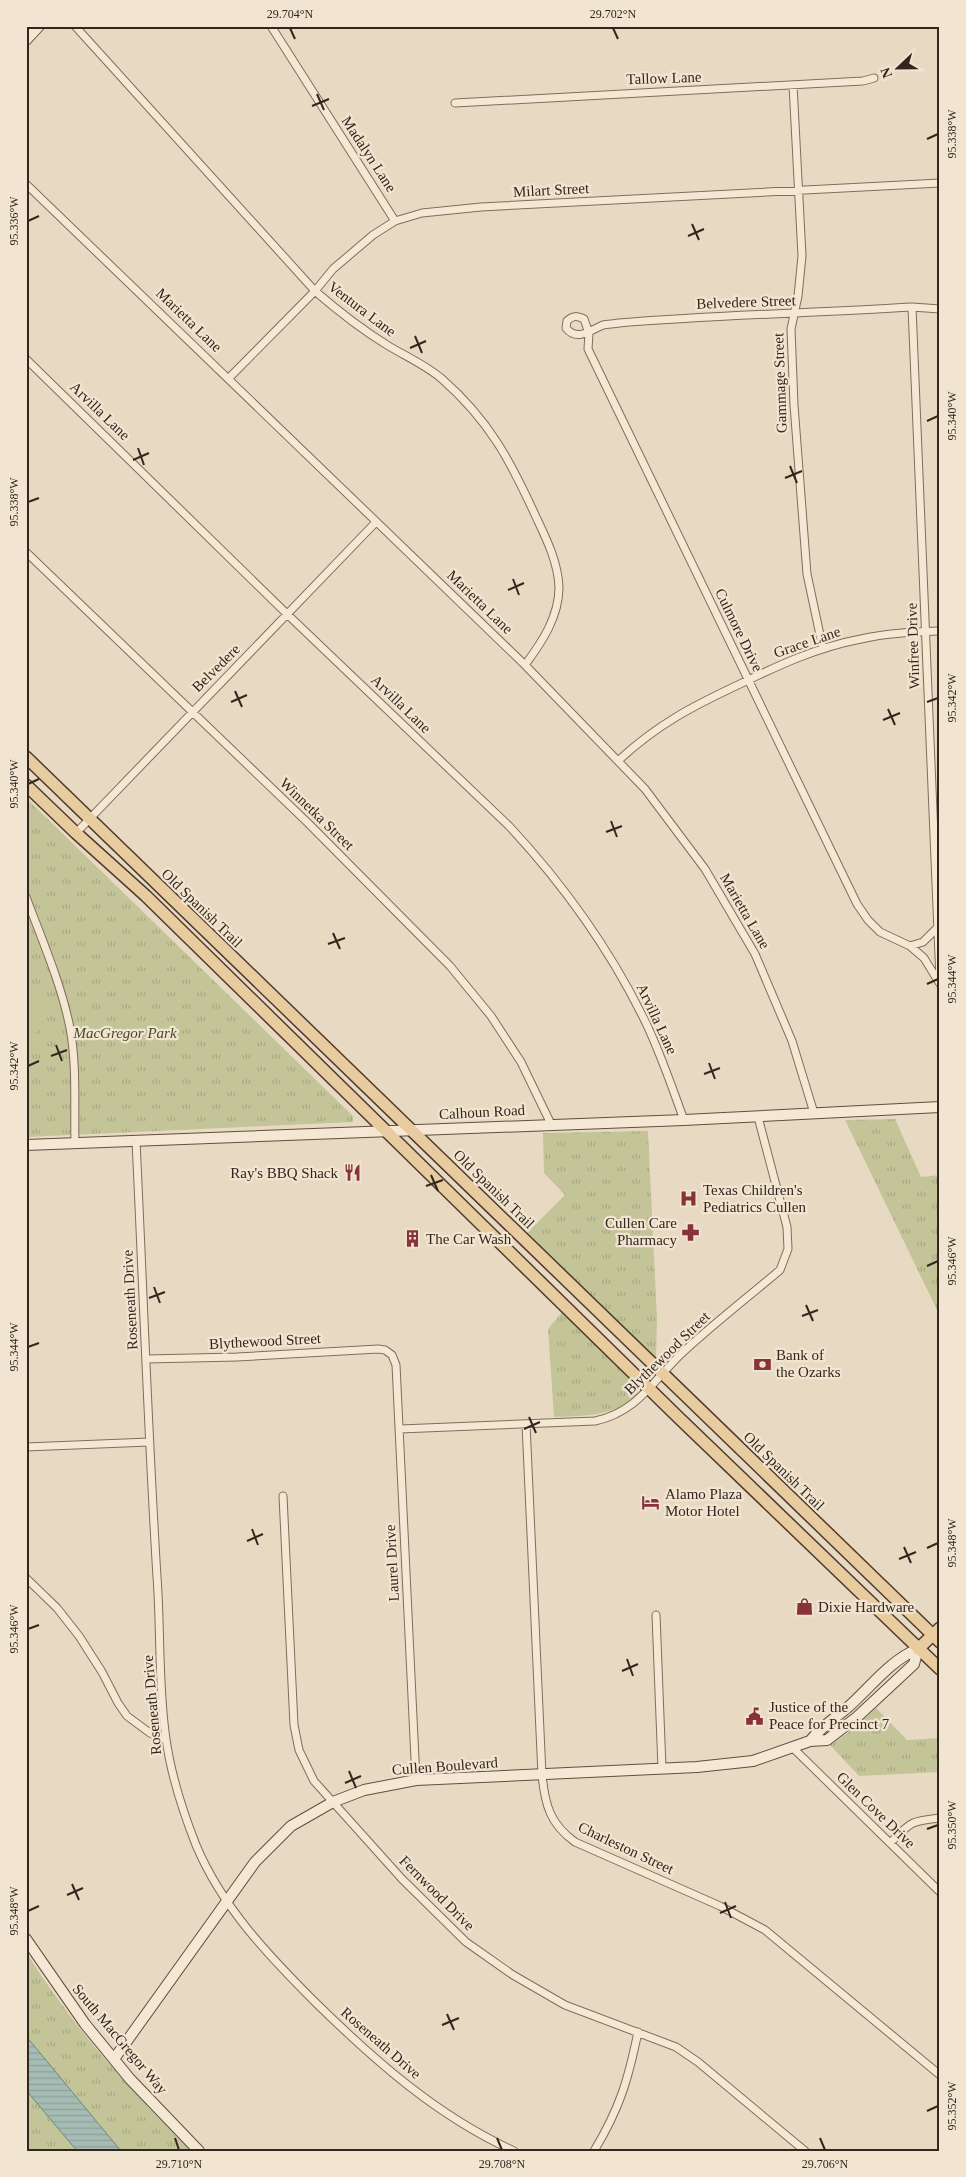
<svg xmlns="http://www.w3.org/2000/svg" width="966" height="2177" viewBox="0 0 966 2177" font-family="Georgia,serif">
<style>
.grass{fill:url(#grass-tufts)}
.pitch{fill:#c3c598}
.water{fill:url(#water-rules);stroke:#6c887f}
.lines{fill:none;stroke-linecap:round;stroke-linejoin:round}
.street-casing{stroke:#806c5b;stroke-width:9}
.secondary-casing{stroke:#624d3f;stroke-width:12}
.primary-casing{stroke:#4e3b2f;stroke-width:14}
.street{stroke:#f4e8d4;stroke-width:7}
.secondary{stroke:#f4e8d4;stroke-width:10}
.primary{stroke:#e8cb9e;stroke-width:11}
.ticks{fill:none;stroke:#32261e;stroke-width:2}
.labels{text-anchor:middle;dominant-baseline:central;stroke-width:4.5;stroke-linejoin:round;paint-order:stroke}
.street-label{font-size:15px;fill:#32261e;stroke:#f1e5d1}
.park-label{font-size:15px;font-style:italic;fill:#464c27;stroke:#f1e5d1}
.poi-label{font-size:15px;fill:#32261e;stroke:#f1e5d1;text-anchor:start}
.neatline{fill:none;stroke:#32261e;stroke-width:2}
.ticks-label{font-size:12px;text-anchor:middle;fill:#32261e}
</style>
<defs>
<pattern id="grass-tufts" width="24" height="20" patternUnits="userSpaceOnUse" patternTransform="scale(1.25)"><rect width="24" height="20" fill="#c3c598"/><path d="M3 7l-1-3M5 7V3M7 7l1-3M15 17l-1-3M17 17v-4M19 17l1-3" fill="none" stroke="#a8a983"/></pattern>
<pattern id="water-rules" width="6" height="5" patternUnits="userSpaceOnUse" patternTransform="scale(1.25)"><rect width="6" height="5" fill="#a4bcb3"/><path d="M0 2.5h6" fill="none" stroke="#8ea19a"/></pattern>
</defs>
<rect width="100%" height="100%" fill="#e8dac2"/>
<path class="grass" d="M26 798 353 1116V1122L26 1137Z
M895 1119 921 1177 940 1175V1316L845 1120Z
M648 1131 657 1319 656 1359 526 1234 565 1195 544 1173 543 1133Z
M562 1312 634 1383C639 1389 639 1394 633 1399 609 1417 582 1416 554 1417L548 1329Z
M876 1708 907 1740 940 1738V1772L859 1776 830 1745 856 1727Z
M26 1952C71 2025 130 2090 191 2151H26Z"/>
<path class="pitch" d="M26 971 44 1015 42 1029 26 1039Z"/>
<path class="water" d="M26 2036 121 2151H77L26 2090Z"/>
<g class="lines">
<defs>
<path id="street" d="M75 26 315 291C338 311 361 329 387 345 405 356 426 365 442 379 490 421 511 462 537 519 547 540 558 563 559 587 559 617 542 642 525 665
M271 26 395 221
M793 85 802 256 798 296 791 329 794 405 807 574 823 649
M455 103 863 81 874 78
M26 184 525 665 645 789 705 869 755 954 792 1041 814 1113
M912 307 940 980
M940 309 912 307C814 313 716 315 619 323 614 324 608 324 603 325 591 330 577 342 566 328L567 321C573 315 577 316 584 319L589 333 588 349 857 904 868 920 880 932 910 946 924 958 940 984
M26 359 288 615 509 826C562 883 607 945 642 1015 659 1048 671 1085 684 1120
M229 378 315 291 333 269 373 235 395 221 422 213 481 207 940 183
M26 552 308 823 450 966 491 1016 521 1062 551 1124
M619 760C658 724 693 706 740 684 779 665 818 647 861 639 886 633 914 632 940 631
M76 833 376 522
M26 897C42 940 61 983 70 1028 77 1065 74 1105 75 1143
M910 946 923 942 937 928
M136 1141C143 1286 148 1432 157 1577 161 1630 158 1686 166 1739 171 1775 183 1812 196 1845 222 1907 268 1955 315 2002 374 2060 437 2116 514 2151
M147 1359 237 1357 378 1349 385 1350 392 1355 396 1365 416 1780
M526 1424 542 1775C545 1805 550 1824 575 1842L720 1906 765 1930 940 2075
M400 1429 595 1421C637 1412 652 1382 681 1354 712 1325 747 1298 780 1270L788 1249 787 1227 758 1117
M26 1447 149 1442
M283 1496 294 1725 299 1750 314 1781 402 1879 466 1942 513 1975 565 2005 676 2047 698 2062 805 2151
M26 1578 57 1608 79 1636 102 1672 118 1703 127 1716 150 1733 166 1740
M656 1615 662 1768
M793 1748 940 1892
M890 1843C911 1822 910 1821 940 1818
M594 2151C620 2108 628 2080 638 2032"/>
<path id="secondary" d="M26 40 39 26
M26 1145 684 1120 940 1107
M810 1741C821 1727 834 1719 847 1708 870 1688 890 1660 918 1649
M26 1939 85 2024 130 2079 199 2151
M114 2059 255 1862 291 1826 333 1802 364 1790 416 1780 697 1767 753 1761 810 1741 827 1740 857 1717 914 1664 918 1649"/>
<path id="primary" d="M26 757 940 1642
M26 785 76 833 146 896 679 1418 940 1669
M918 1649 940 1628"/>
</defs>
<use href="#street" class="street-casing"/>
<use href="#secondary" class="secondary-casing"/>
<use href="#primary" class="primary-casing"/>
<use href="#street" class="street"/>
<use href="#secondary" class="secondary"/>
<use href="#primary" class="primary"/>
</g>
<path class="ticks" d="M290 28 295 39M613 28 618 39M317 94 324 110M312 106 329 99M927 139 938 134M28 221 39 216M692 224 699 240M688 236 704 229M415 336 422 353M410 348 426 341M927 421 938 416M138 448 144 465M133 460 149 453M790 466 797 483M785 478 802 471M28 502 39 498M513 579 519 595M508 590 524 583M235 691 242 707M231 702 247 695M927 702 938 698M888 709 895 725M883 720 900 713M28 784 39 779M611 821 617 837M606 832 622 826M333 933 340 949M328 944 345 938M927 984 938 979M56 1045 62 1061M51 1056 67 1050M709 1063 715 1079M28 1066 39 1061M704 1074 720 1068M431 1175 438 1191M426 1186 443 1180M927 1266 938 1261M154 1287 160 1303M149 1298 165 1292M806 1305 813 1321M802 1316 818 1310M28 1347 39 1343M529 1417 536 1433M524 1429 540 1422M252 1529 258 1545M247 1541 263 1534M904 1547 911 1563M927 1548 938 1543M899 1559 916 1552M28 1629 39 1625M627 1659 633 1676M622 1671 638 1664M349 1771 356 1788M345 1783 361 1776M927 1829 938 1825M72 1884 79 1900M67 1895 83 1888M725 1902 731 1918M28 1911 39 1906M720 1913 736 1906M447 2014 454 2030M442 2025 459 2018M927 2111 938 2106M175 2138 179 2150M497 2138 502 2150M820 2138 825 2150"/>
<defs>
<symbol id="restaurant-bare" viewBox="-9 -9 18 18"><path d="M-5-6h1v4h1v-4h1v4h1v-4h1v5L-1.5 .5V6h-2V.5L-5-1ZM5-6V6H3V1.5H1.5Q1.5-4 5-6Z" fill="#88323a" stroke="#f1e5d1" stroke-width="2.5" paint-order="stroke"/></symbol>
<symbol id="hospital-bare" viewBox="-9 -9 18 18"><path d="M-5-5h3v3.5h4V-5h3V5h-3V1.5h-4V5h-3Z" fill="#88323a" stroke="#f1e5d1" stroke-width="2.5" paint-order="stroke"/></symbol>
<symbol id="pharmacy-bare" viewBox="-9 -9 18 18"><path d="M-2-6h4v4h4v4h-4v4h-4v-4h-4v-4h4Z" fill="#88323a" stroke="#f1e5d1" stroke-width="2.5" paint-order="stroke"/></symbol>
<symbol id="building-bare" viewBox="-9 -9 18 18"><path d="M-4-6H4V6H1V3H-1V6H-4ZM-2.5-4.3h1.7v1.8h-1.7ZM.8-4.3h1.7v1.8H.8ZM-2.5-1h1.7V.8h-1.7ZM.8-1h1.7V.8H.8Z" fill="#88323a" stroke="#f1e5d1" stroke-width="2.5" paint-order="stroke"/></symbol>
<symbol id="bank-bare" viewBox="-9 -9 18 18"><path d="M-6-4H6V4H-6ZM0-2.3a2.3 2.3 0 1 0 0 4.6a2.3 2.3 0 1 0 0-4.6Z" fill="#88323a" stroke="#f1e5d1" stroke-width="2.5" paint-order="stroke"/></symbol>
<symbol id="hotel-bare" viewBox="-9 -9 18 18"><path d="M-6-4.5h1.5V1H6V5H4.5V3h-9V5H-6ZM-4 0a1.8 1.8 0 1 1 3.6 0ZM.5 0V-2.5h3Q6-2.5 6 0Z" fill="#88323a" stroke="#f1e5d1" stroke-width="2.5" paint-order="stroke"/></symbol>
<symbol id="shop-bare" viewBox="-9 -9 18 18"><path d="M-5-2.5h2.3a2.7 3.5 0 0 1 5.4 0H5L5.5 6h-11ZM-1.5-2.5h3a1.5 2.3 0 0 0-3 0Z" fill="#88323a" stroke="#f1e5d1" stroke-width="2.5" paint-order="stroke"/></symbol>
<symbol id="civic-bare" viewBox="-9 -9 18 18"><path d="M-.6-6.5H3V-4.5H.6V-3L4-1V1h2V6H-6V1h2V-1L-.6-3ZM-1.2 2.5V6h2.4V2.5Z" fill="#88323a" stroke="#f1e5d1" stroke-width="2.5" paint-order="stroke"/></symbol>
</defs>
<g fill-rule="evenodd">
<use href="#restaurant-bare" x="340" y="1160" width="25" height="25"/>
<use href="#hospital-bare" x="676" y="1186" width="25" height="25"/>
<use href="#pharmacy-bare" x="678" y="1220" width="25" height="25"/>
<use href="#building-bare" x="400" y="1226" width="25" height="25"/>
<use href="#bank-bare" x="750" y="1352" width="25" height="25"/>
<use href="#hotel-bare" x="638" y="1490" width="25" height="25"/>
<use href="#shop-bare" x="792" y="1594" width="25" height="25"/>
<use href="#civic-bare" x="742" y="1704" width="25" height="25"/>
</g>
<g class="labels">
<g class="street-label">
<text transform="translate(664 78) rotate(-2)">Tallow Lane</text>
<text transform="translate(369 154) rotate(57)">Madalyn Lane</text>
<text transform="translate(551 190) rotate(-3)">Milart Street</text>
<text transform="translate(746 302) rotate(-2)">Belvedere Street</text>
<text transform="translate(362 309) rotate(37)">Ventura Lane</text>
<text transform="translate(189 320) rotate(44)">Marietta Lane</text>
<text transform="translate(780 383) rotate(-92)">Gammage Street</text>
<text transform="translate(100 411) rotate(44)">Arvilla Lane</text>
<text transform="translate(480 602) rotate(44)">Marietta Lane</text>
<text transform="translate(739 630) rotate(64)">Culmore Drive</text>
<text transform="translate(807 642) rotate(-19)">Grace Lane</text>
<text transform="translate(913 646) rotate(-92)">Winfree Drive</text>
<text transform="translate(216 668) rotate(-45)">Belvedere</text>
<text transform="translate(401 704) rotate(44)">Arvilla Lane</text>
<text transform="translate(317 814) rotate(44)">Winnetka Street</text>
<text transform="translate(202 908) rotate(44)">Old Spanish Trail</text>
<text transform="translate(745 911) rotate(60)">Marietta Lane</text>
<text transform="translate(657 1019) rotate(65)">Arvilla Lane</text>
<text transform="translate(482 1112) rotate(-3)">Calhoun Road</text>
<text transform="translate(494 1189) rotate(44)">Old Spanish Trail</text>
<text transform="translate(130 1300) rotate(-93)">Roseneath Drive</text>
<text transform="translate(265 1341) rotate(-3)">Blythewood Street</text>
<text transform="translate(667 1353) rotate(-44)">Blythewood Street</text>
<text transform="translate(784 1471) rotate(44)">Old Spanish Trail</text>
<text transform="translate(392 1563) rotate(-93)">Laurel Drive</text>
<text transform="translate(152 1705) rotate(-95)">Roseneath Drive</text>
<text transform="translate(445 1766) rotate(-4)">Cullen Boulevard</text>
<text transform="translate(876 1810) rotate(44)">Glen Cove Drive</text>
<text transform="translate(626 1848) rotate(25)">Charleston Street</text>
<text transform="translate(437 1893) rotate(45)">Fernwood Drive</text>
<text transform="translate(120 2039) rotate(50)">South MacGregor Way</text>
<text transform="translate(381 2043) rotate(41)">Roseneath Drive</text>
</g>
<g class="park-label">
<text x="125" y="1033">MacGregor Park</text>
</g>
<g class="poi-label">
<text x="338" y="1173" text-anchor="end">Ray's BBQ Shack</text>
<text x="703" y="1190">Texas Children's<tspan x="703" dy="17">Pediatrics Cullen</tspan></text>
<text x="677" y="1223" text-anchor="end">Cullen Care<tspan x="677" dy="17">Pharmacy</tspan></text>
<text x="426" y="1239">The Car Wash</text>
<text x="776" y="1355">Bank of<tspan x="776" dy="17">the Ozarks</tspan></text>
<text x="665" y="1494">Alamo Plaza<tspan x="665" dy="17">Motor Hotel</tspan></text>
<text x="818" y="1607">Dixie Hardware</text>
<text x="769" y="1707">Justice of the<tspan x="769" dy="17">Peace for Precinct 7</tspan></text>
</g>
</g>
<rect width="966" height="2177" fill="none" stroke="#f1e5d1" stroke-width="55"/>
<g transform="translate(898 68) rotate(248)" stroke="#f1e5d1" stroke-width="4" paint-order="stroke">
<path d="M0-4L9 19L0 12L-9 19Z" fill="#32261e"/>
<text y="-8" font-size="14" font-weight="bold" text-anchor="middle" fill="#32261e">N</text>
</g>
<rect x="28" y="28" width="910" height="2122" class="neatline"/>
<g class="ticks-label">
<text x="290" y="18">29.704°N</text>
<text x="613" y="18">29.702°N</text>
<text transform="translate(952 134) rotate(-90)" y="4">95.338°W</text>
<text transform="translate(14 221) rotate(-90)" y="4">95.336°W</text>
<text transform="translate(952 416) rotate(-90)" y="4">95.340°W</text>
<text transform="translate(14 502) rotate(-90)" y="4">95.338°W</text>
<text transform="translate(952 698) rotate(-90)" y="4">95.342°W</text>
<text transform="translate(14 784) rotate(-90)" y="4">95.340°W</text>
<text transform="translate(952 979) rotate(-90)" y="4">95.344°W</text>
<text transform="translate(14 1066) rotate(-90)" y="4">95.342°W</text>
<text transform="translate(952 1261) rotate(-90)" y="4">95.346°W</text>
<text transform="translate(14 1347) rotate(-90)" y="4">95.344°W</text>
<text transform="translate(952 1543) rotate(-90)" y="4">95.348°W</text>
<text transform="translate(14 1629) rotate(-90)" y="4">95.346°W</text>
<text transform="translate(952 1825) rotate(-90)" y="4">95.350°W</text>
<text transform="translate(14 1911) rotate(-90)" y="4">95.348°W</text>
<text transform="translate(952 2106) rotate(-90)" y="4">95.352°W</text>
<text x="179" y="2168">29.710°N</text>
<text x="502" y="2168">29.708°N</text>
<text x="825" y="2168">29.706°N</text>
</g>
</svg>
